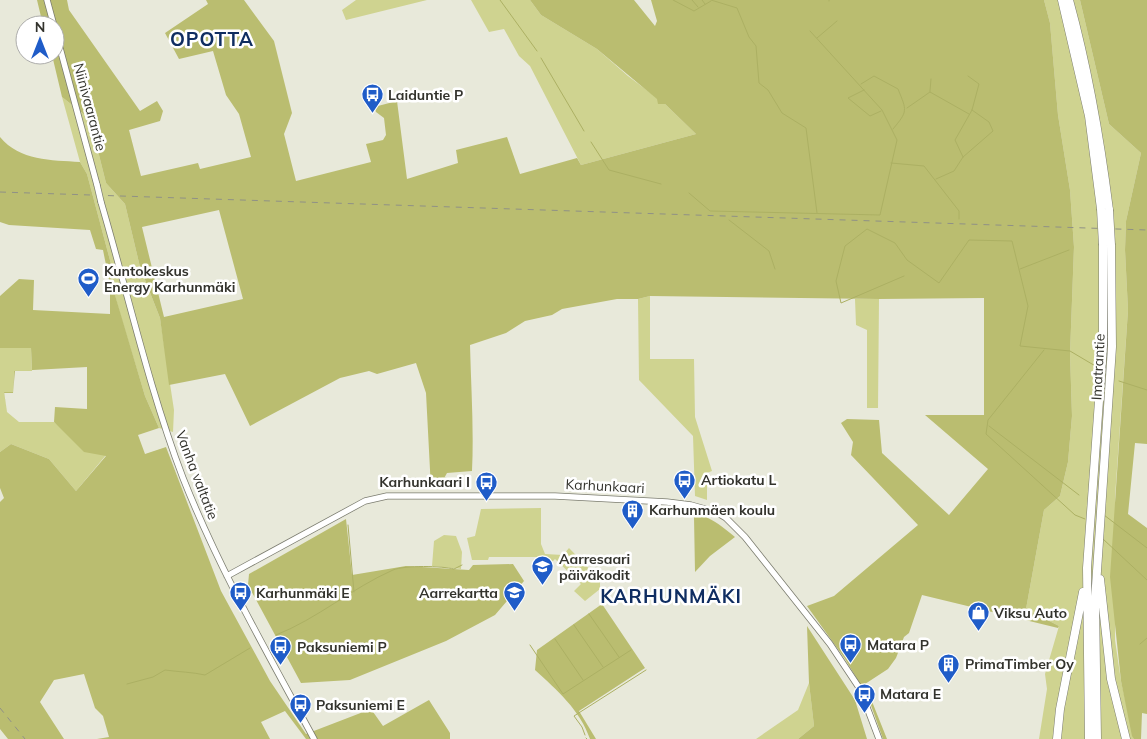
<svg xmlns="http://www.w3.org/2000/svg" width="1147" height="739" viewBox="0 0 1147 739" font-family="Mulish,sans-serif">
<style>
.green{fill:#cfd390}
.forest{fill:#babd70;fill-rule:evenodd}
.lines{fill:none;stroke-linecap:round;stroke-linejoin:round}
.stream{stroke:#acb063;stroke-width:1}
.secondary-casing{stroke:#7b7c6f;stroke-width:7}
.highway-casing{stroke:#7b7c6f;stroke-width:9}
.secondary{stroke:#fff;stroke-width:5.5}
.highway{stroke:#fff;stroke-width:8}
.rail{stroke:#909186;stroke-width:1;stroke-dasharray:6 6;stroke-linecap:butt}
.secondary-bridge-casing{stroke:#7b7c6f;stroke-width:7;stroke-linecap:butt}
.highway-bridge-casing{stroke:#7b7c6f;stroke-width:9;stroke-linecap:butt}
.secondary-bridge{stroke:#fff;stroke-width:5.5}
.highway-bridge{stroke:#fff;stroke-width:8}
.labels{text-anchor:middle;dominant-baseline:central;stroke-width:5;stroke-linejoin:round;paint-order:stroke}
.poi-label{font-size:14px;font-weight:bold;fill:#33332d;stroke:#fff;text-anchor:start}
.street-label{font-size:14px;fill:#33332d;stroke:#fff}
.district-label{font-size:19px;font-weight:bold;letter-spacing:1px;fill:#0f2d61;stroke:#fff}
</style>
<rect width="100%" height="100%" fill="#e8e9da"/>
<path class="green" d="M356 0H427L346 20 342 10Z
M471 0H530L541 15 597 49 628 76 665 104 696 134 581 165 530 66 519 56 504 29 489 32Z
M1044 0H1080L1109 124 1141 153 1126 221 1125 250 1128 310 1115 497V640L1121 681 1134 739H1039L1047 689 1045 674 1059 626 1026 609 1044 510 1060 496 1068 462 1072 416 1070 354 1074 247 1070 190 1058 115 1050 23Z
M62 97 90 119 106 183 125 204 140 267 160 318 174 410 173 432 159 428 145 396 121 317 112 285 111 264 87 174 80 162Z
M650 296V359H694L695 417 712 471 707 473V500L695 496 693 436 639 380 638 299Z
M855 299H879L878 408H867V330L856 325Z
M0 348H31L32 371H14L13 392H4L7 412 19 422H54L67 433 106 455 76 491 49 459 11 444 0 452Z
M541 508V544L545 554 563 555 569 548 600 580V589L585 601 574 591 581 584 555 559 548 566 543 557H489L488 560H472L467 538 475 536 481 509Z
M444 535 456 536 462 552 461 569 432 566 434 541Z
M809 683 814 726 798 739H756L798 710Z"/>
<path class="forest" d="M37 0H67L69 10 140 111 157 101 163 111 160 121 129 130 141 176 198 163 200 169 251 157 239 114 226 95 213 51 179 59 165 33 208 4 206 0H244L274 41 292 113 284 134 296 181 371 162 366 144 383 140 386 135 384 118 376 112 374 107 397 101 407 179 458 163 456 150 507 137 520 174 577 158 581 165 696 134 665 104H658L657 99 597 49 541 15 530 0H634L655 26 657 21 651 0H1044L1050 23 1058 115 1070 190 1074 247 1070 354 1072 416 1068 462 1060 496 1044 510 1026 609 1059 626 1058 628 922 595 909 633 904 637 896 658 888 669 865 684 887 739H883L868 697 845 659 807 606 834 596 918 525 851 455 853 442 841 423 847 419 879 420 882 453 949 515 988 469 925 415H984V298L879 299 650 296 638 299H617L562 309 552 315 525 321 506 333 470 345C471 387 474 429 472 471L447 473 438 489H431L426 393 416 363 377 374 369 371 340 378 250 426 225 374 169 385 160 318 140 267 125 204 106 183 90 119 62 97 52 55H55V25H43ZM219 210 243 299 164 317 142 227Z
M1080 0H1147V444L1135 443 1128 514 1147 528V714L1142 713 1141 739H1134L1132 736 1121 681 1110 577 1128 310 1125 250 1126 221 1141 153 1109 124Z
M0 137C20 161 51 160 80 162L87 174 111 264 112 280H109L103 250 96 249 90 230 9 225 0 222Z
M19 279 34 280 33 310 110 314V285H112L145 396 159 428 138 435 145 454 166 447 221 591 270 681 306 734 371 709 383 726 429 700 450 733V739H306L285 711 261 722 270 739H97L109 737 103 716 95 708 84 674 54 680 40 702 64 739H8L0 729V502L4 498 0 488V452L11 444 49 459 76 491 106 456 84 452 54 422H19L7 412 4 392H13L14 371 32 370 31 348H0V296ZM87 367V409L55 407 54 422H19L7 412 4 393H13L15 371Z
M669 509C702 513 710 516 735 537L710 556 695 572 694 517 669 514Z
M346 519 352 575 406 566 469 570 473 565 513 564 524 581 495 615 446 641 350 680 301 683 248 585 249 574Z
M602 604 645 668 579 711 596 739H590C580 710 557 690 535 670L537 650Z
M807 626 855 700 867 739H798L814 726 809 683Z"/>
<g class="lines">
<path class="stream" d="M500 0 537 51
M673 0 694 11 711 1
M692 0 698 7
M702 0 705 4
M711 0 737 8 749 37 756 46 759 83 768 90 782 113 806 128 817 213
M829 0V1
M817 38 837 21
M541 58 584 131
M861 84 874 76 898 89C907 111 908 111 893 129
M864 90 848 98 870 116 881 111
M930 91 931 79
M930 92 969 114
M907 108 930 92
M591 142 609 170 661 184
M963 157 955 140 972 110 979 84 968 76
M891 163 924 166 959 211V219
M936 179 954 171 963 157 993 131 989 122 972 110
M689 193 710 211 880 215 897 140 882 110 810 31
M729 220 769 251 775 269
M1020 269 1069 250
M904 276 841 303 836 281 845 246 867 229 895 243 907 260 939 283 969 240 1012 241 1028 306 1020 346 1070 351 1097 367
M1044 350 988 420 986 434 1075 515 1085 519
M1119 381 1147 390
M989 426 1079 495
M1104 515 1147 548
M348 525 354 592
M1103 539 1147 580
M589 614 619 657
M574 625 603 667
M276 635C317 619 352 588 393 570 405 565 442 566 454 569L462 565
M555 639 583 680
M1140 644 1147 638
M530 645 563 694 631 650
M127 684 153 677 165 670C179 672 192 672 205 675L250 648
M585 735 582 727 574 716 646 670
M586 738 587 739"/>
<defs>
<path id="secondary" d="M47 0 97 185
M101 202C128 294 149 389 183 478 219 569 268 654 314 739
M227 576 365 501 387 496H555L667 502 691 505 716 512 726 518 745 537 830 644 860 689 879 739"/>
<path id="highway" d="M1062 0 1089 116 1101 209
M1069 0C1088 69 1100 139 1109 210
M1100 579 1111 679 1126 739
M1057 739 1060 709 1083 592
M1089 739 1087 568 1103 345V245
M1097 739 1095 601 1112 347 1111 245"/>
</defs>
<use href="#secondary" class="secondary-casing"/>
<use href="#highway" class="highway-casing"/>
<use href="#secondary" class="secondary"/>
<use href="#highway" class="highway"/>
<path class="rail" d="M0 192 1147 230
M0 708 25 739"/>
<defs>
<path id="secondary-bridge" d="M97 185 101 202"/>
<path id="highway-bridge" d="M1101 209 1103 245
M1109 210 1111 245"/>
</defs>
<use href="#secondary-bridge" class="secondary-bridge-casing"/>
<use href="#highway-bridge" class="highway-bridge-casing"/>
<use href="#secondary-bridge" class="secondary-bridge"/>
<use href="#highway-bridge" class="highway-bridge"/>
</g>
<defs>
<symbol id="bus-pin" viewBox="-11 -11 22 30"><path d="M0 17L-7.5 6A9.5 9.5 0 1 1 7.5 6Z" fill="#1f5cc8" stroke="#fff"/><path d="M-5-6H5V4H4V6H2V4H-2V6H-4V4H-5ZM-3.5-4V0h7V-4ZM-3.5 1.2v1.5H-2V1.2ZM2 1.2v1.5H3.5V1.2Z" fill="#fff"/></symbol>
<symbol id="stadium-pin" viewBox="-11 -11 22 30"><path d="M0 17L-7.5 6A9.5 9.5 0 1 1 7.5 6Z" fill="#1f5cc8" stroke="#fff"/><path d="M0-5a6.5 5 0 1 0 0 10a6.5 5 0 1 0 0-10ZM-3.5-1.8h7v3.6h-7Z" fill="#fff"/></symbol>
<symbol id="building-pin" viewBox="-11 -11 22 30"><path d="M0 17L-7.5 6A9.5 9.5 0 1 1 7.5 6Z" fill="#1f5cc8" stroke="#fff"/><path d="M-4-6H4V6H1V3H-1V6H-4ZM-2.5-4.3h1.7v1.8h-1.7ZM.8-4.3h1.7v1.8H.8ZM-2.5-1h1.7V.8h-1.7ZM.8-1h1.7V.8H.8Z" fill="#fff"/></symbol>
<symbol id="school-pin" viewBox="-11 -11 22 30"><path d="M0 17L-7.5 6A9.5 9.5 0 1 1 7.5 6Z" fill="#1f5cc8" stroke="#fff"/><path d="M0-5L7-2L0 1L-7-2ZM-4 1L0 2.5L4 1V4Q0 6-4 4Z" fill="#fff"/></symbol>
<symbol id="shop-pin" viewBox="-11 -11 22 30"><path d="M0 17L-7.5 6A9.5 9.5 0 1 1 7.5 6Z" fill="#1f5cc8" stroke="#fff"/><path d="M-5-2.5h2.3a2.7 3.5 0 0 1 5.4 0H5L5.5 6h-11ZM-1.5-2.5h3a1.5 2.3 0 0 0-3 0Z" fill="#fff"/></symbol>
</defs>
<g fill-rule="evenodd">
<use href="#bus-pin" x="360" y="82" width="25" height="34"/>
<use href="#stadium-pin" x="76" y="266" width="25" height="34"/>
<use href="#bus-pin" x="672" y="468" width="25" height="34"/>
<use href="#bus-pin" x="474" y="470" width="25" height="34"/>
<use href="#building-pin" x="620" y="498" width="25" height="34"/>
<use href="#school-pin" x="530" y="554" width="25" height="34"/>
<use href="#bus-pin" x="228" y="580" width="25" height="34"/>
<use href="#school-pin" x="502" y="580" width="25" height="34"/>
<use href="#shop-pin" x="966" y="600" width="25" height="34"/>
<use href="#bus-pin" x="838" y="632" width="25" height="34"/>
<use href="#bus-pin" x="268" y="634" width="25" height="34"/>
<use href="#building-pin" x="936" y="652" width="25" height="34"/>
<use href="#bus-pin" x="852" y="682" width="25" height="34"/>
<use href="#bus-pin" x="288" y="692" width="25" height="34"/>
</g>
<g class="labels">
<g class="poi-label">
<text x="388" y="95">Laiduntie P</text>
<text x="104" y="271">Kuntokeskus<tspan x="104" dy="16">Energy Karhunmäki</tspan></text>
<text x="701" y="480">Artiokatu L</text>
<text x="470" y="482" text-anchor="end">Karhunkaari I</text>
<text x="649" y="510">Karhunmäen koulu</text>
<text x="559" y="559">Aarresaari<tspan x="559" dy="16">päiväkodit</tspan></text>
<text x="256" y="593">Karhunmäki E</text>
<text x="498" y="593" text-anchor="end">Aarrekartta</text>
<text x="994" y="613">Viksu Auto</text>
<text x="867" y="645">Matara P</text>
<text x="297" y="647">Paksuniemi P</text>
<text x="965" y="664">PrimaTimber Oy</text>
<text x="880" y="694">Matara E</text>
<text x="316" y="705">Paksuniemi E</text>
</g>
<g class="street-label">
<text transform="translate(90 107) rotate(75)">Niinivaarantie</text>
<text transform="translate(1098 367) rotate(-87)">Imatrantie</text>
<text transform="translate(197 475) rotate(69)">Vanha valtatie</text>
<text transform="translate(605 486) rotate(3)">Karhunkaari</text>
</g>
<g class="district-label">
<text x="212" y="39">OPOTTA</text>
<text x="671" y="596">KARHUNMÄKI</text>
</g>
</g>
<g transform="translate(40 40)"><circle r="24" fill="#ffffff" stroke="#adadab"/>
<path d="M0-4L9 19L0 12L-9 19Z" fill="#1f5cc8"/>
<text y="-8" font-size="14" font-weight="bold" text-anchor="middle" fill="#33332d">N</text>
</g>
</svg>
